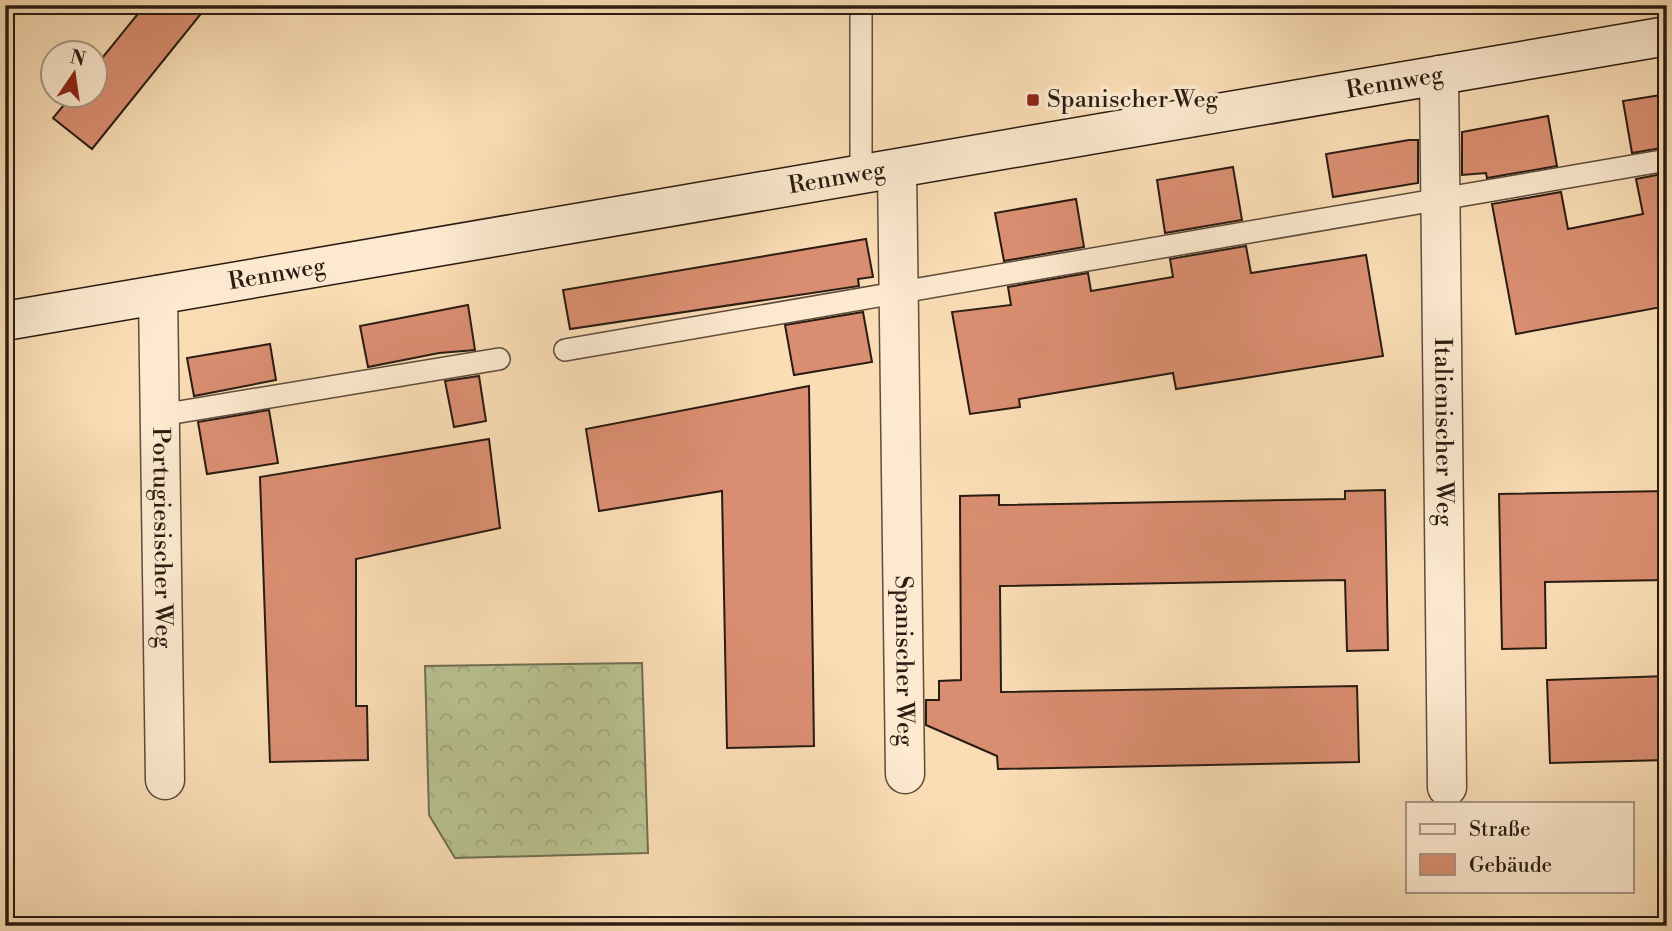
<svg xmlns="http://www.w3.org/2000/svg" width="1672" height="931" viewBox="0 0 1672 931" font-family="'Libre Bodoni',serif">
<style>
.forest{fill:url(#forest-crowns);stroke:#716f52;stroke-width:2}
.building{fill:#da8e71;stroke:#291c12;stroke-width:2}
.lines{fill:none;stroke-linecap:round;stroke-linejoin:round}
.lane-casing{stroke:#5d4c3b;stroke-width:24}
.street-casing{stroke:#5d4c3b;stroke-width:41}
.secondary-casing{stroke:#291c12;stroke-width:41}
.lane{stroke:#fce9cf;stroke-width:21}
.street{stroke:#fce9cf;stroke-width:38}
.secondary{stroke:#fce9cf;stroke-width:38}
.poi-dot{fill:#8f2418;stroke:#fce9cf;stroke-width:2.5}
.labels{text-anchor:middle;dominant-baseline:central;stroke-width:7;stroke-linejoin:round;paint-order:stroke}
.street-label{font-size:24px;fill:#291c12;stroke:#fce9cf}
.poi-label{font-size:24px;fill:#291c12;stroke:#fce9cf;text-anchor:start}
</style>
<defs>
<pattern id="forest-crowns" width="20" height="18" patternUnits="userSpaceOnUse" patternTransform="scale(1.75)"><rect width="20" height="18" fill="#b9c291"/><path d="M2 6a3 3 0 1 1 6 0M12 15a3 3 0 1 1 6 0" fill="none" stroke="#9fa67c"/></pattern>
</defs>
<rect width="100%" height="100%" fill="#faddb5"/>
<filter id="stains"><feTurbulence type="fractalNoise" baseFrequency=".00286" numOctaves="4"/><feColorMatrix values="0 0 0 0 .2 0 0 0 0 .09 0 0 0 0 .02 0 0 0 .5 -.17"/></filter>
<radialGradient id="worn" r=".72"><stop offset=".6" stop-color="#630" stop-opacity="0"/><stop offset="1" stop-color="#630" stop-opacity=".3"/></radialGradient>
<path class="forest" d="M642 663 648 853 455 858 429 815 425 666Z"/>
<path class="building" d="M145 5H208L92 149 53 118 73 94H94V68Z
M1667 94V147L1632 153 1623 101Z
M1548 116 1557 166 1487 178 1486 173 1462 175V132Z
M1409 140H1418V183L1333 197 1326 154Z
M1233 167 1242 220 1165 233 1157 180Z
M1667 173V306L1516 334 1492 204 1561 192 1568 229 1643 214 1636 179Z
M1076 199 1084 247 1004 261 995 213Z
M866 239 873 277 858 279 859 286 570 329 563 290Z
M1246 246 1251 273 1366 255 1383 356 1176 389 1173 373 1019 399 1020 407 970 414 952 312 1011 305 1008 287 1088 273 1091 291 1173 277 1170 259Z
M468 305 475 350 439 353 368 367 360 326Z
M863 312 872 362 794 375 785 325Z
M270 344 276 380 194 396 187 358Z
M479 376 486 421 454 427 445 381Z
M809 386 814 746 727 748 722 491 599 511 586 429Z
M269 410 278 463 207 474 198 422Z
M489 439 500 528 356 559V706H367L368 760 270 762 260 477Z
M1385 490 1388 650 1347 651 1345 580 1000 586 1001 692 1357 686 1359 762 998 769 997 756 926 725V700H939V681L961 680 960 496 999 495V505L1345 499V491Z
M1667 491V580L1545 582 1546 648 1502 649 1499 494Z
M1667 676V760L1550 763 1547 680Z"/>
<g class="lines">
<defs>
<path id="lane" d="M861 175V5
M565 350 1667 160
M161 415 499 359"/>
<g id="street">
<path id="s1" d="M1439 75 1447 787"/>
<path id="s2" d="M897 169 905 774"/>
<path id="s3" d="M158 295 165 780"/>
</g>
<g id="secondary">
<path id="s4" d="M5 321 1667 36"/>
</g>
</defs>
<use href="#lane" class="lane-casing"/>
<use href="#street" class="street-casing"/>
<use href="#secondary" class="secondary-casing"/>
<use href="#lane" class="lane"/>
<use href="#street" class="street"/>
<use href="#secondary" class="secondary"/>
</g>
<rect class="poi-dot" x="1026" y="93" width="14" height="14" rx="3.5"/>
<g class="labels">
<g class="street-label">
<text stroke="none"><textPath href="#s4" startOffset="1410">Rennweg</textPath></text>
<text stroke="none"><textPath href="#s4" startOffset="844">Rennweg</textPath></text>
<text stroke="none"><textPath href="#s4" startOffset="276">Rennweg</textPath></text>
<text stroke="none"><textPath href="#s1" startOffset="357">Italienischer Weg</textPath></text>
<text stroke="none"><textPath href="#s3" startOffset="243">Portugiesischer Weg</textPath></text>
<text stroke="none"><textPath href="#s2" startOffset="492">Spanischer Weg</textPath></text>
</g>
<g class="poi-label">
<text x="1047" y="100">Spanischer Weg</text>
</g>
</g>
<rect width="1672" height="931" fill="none" stroke="#faddb5" stroke-width="28"/>
<rect x="7" y="7" width="1658" height="917" fill="none" stroke="#291c12" stroke-width="3.5"/>
<rect x="14" y="14" width="1644" height="903" fill="none" stroke="#291c12" stroke-width="2"/>
<rect x="1406" y="802" width="228" height="91" fill="#fce9cf" stroke="#a89783" stroke-width="2"/>
<rect x="1420" y="824" width="35" height="10" fill="#fce9cf" stroke="#a89783" stroke-width="2"/>
<text x="1469" y="836" font-size="21" fill="#291c12">Straße</text>
<rect x="1420" y="854" width="35" height="21" fill="#da8e71" stroke="#a89783" stroke-width="2"/>
<text x="1469" y="872" font-size="21" fill="#291c12">Gebäude</text>
<g transform="translate(74 74) rotate(13)"><circle r="33" fill="#fce9cf" stroke="#a89783" stroke-width="2"/>
<path d="M0-5L12 26L0 18L-12 26Z" fill="#8f2418"/>
<text y="-10" font-size="19" font-weight="bold" text-anchor="middle" fill="#291c12">N</text>
</g>
<rect width="100%" height="100%" filter="url(#stains)"/>
<rect width="100%" height="100%" fill="url(#worn)"/>
</svg>
